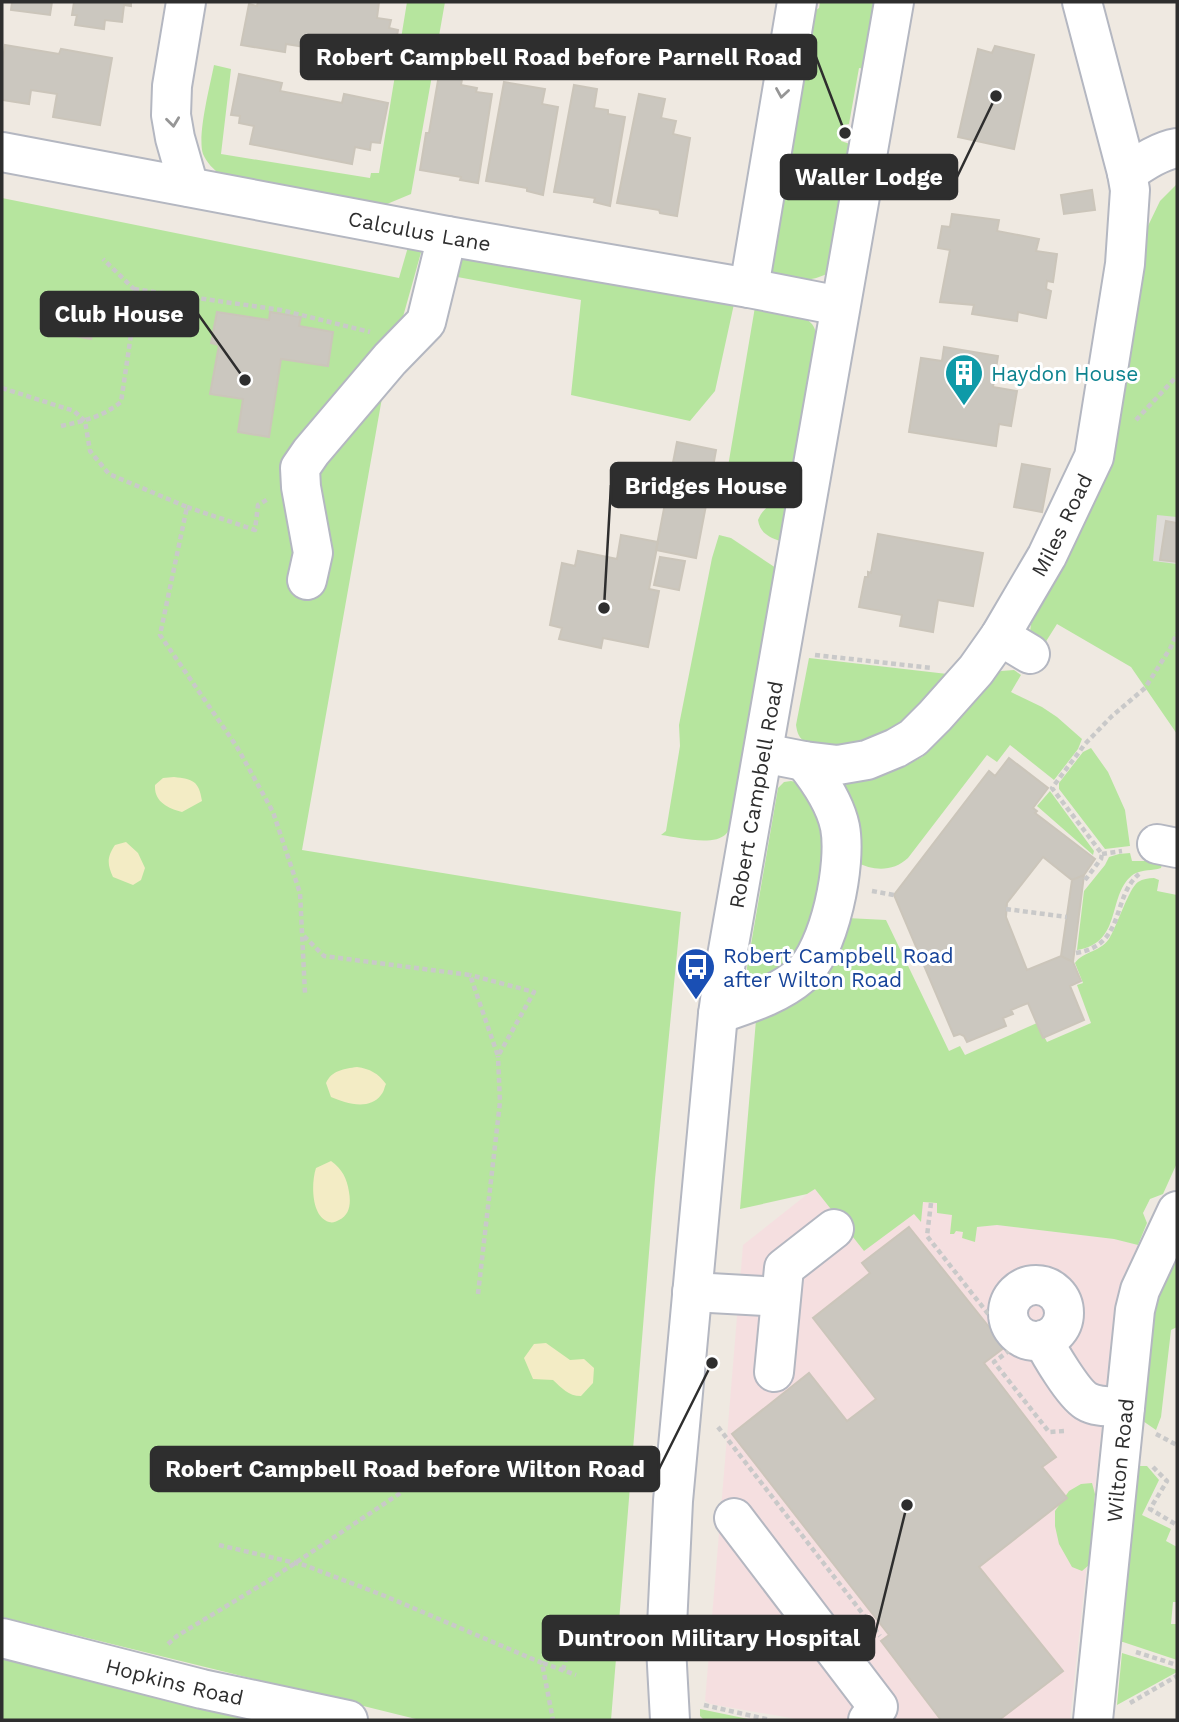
<svg xmlns="http://www.w3.org/2000/svg" width="1179" height="1722" viewBox="0 0 1179 1722" font-family="'Work Sans',sans-serif">
<style>
.medical{fill:#f5dfe0}
.green{fill:#b6e59e}
.sand{fill:#f3ecc5}
.plaza{fill:#dfdcd8}
.building{fill:#cbc7bf;stroke:#cbc5ba;stroke-width:2}
.lines{fill:none;stroke-linecap:round;stroke-linejoin:round}
.minor-casing{stroke:#b4b7c1;stroke-width:42}
.path{stroke:#c9c9c9;stroke-width:4.5;stroke-dasharray:5 3.5;stroke-linecap:butt}
.minor{stroke:#fff;stroke-width:38}
.oneway{stroke:#969696}
.labels{text-anchor:middle;dominant-baseline:central;stroke-width:6;stroke-linejoin:round;paint-order:stroke}
.street-label{font-size:21px;fill:#2e2e2e;stroke:#fff}
.culture-label{font-size:21px;fill:#0d838f;stroke:#fff;text-anchor:start}
.transit-label{font-size:21px;fill:#164399;stroke:#fff;text-anchor:start}
.leader{fill:none;stroke:#2e2e2e;stroke-width:2.5}
.callout-dot{fill:#2e2e2e;stroke:#fff;stroke-width:2.5}
.callout{fill:#2e2e2e;stroke:#2e2e2e;stroke-width:2.5}
.callout-label{font-size:23px;text-anchor:middle;font-weight:bold;fill:#fff}
</style>
<rect width="100%" height="100%" fill="#efe9e1"/>
<path class="medical" d="M815 1188 914 1214 920 1221 922 1202 938 1203 953 1215 956 1231 963 1232 975 1242 977 1227 997 1225 1114 1239 1138 1245 1114 1313 1070 1720H802L710 1704 705 1701 743 1245Z"/>
<path class="green" d="M407 2H445L411 194 387 204 221 175C213 169 207 163 203 154 197 136 210 86 214 65L231 69 221 154 370 178 371 173H379Z
M820 2H877L865 69 859 68 849 124 843 125 841 141 853 145 830 272C810 284 791 280 769 273L803 19 819 8Z
M1177 184V734L1131 667 1057 624 1045 643 1030 632 1031 624 1077 538 1118 428 1139 298 1147 228 1160 201Z
M2 198 399 278 408 247 422 249 385 381 302 850 681 912 655 1179 611 1720H420L2 1617Z
M462 257 734 304 715 391 690 421 571 395 581 300 452 276Z
M755 307C770 310 802 312 812 324 816 329 816 335 817 341L793 470 764 485 724 490Z
M787 497 790 501 780 541C769 537 760 533 758 520 764 506 774 502 787 497Z
M719 535 731 538 776 568 735 819C732 824 730 830 726 834 713 847 678 837 661 835L666 831 680 746 679 725 712 558Z
M809 658 956 675 917 718 857 750 806 747V742C799 739 797 732 796 725Z
M1014 670 1021 675 1011 692 1042 707 1057 717 1082 739 1078 749 1054 780 1010 745 997 762 987 755 908 858C893 872 873 871 856 862L843 786 848 782 872 779 896 770 922 757 977 699 996 674 1001 671Z
M1091 748 1108 772 1125 810 1130 846 1105 849 1059 789V783L1083 752Z
M791 781 800 783 822 818 826 850 810 938 793 965 744 985 778 788 784 782Z
M1050 791 1094 851 1093 855 1037 806Z
M1130 853 1132 861H1154L1162 864 1161 868C1152 871 1143 869 1134 874 1106 893 1124 943 1077 950L1084 891 1105 865 1109 857 1119 854Z
M1154 878 1159 880 1157 891 1177 895V1163L1163 1194 1150 1199 1143 1213 1147 1223 1138 1245 1114 1239 997 1225 977 1227 975 1242 962 1238 963 1232 956 1231 954 1234H950L952 1215 937 1213V1203L923 1202 921 1222 914 1214 864 1251 815 1189 807 1194 740 1209 756 1020 847 918 886 920 949 1051 960 1046 965 1055 1037 1023 1047 1042 1091 1023 1077 985 1083 983 1075 963C1083 951 1102 952 1110 937 1117 926 1129 888 1138 882 1143 879 1148 878 1154 878Z
M1177 1250V1327L1171 1330 1161 1417 1156 1430 1140 1419 1153 1313 1164 1280Z
M1139 1466H1147L1159 1480 1142 1515 1171 1529 1166 1541 1177 1547V1602H1173L1171 1624H1177V1660L1123 1642H1117L1134 1469Z
M1092 1483 1095 1494 1089 1565 1082 1571 1072 1567 1059 1544 1055 1526V1511L1069 1491 1081 1484Z
M1122 1653 1177 1670V1672L1117 1705Z
M2 1656 277 1720H2Z
M700 1709 753 1720H704L700 1716Z"/>
<path class="sand" d="M174 777C193 779 199 781 202 801L182 812C168 808 154 802 155 785L163 778Z
M126 842 138 853 145 868 141 880 133 885 113 877C107 864 107 857 115 845Z
M357 1067C370 1069 378 1073 386 1084 384 1088 384 1092 381 1095 369 1111 345 1103 331 1097L326 1083C332 1070 344 1069 357 1067Z
M331 1161C342 1169 347 1178 349 1192 351 1203 350 1215 339 1220 335 1222 333 1223 329 1222 311 1217 311 1183 316 1168Z
M546 1343 570 1360 584 1359 594 1368 593 1383 581 1396C568 1396 562 1388 553 1380L533 1379 524 1358 534 1344Z"/>
<path class="plaza" d="M1157 515 1177 517V564L1153 561Z"/>
<path class="building" d="M12 2H52L50 15 11 10Z
M74 2H131V6L124 5 122 22 105 20 104 29 75 25 77 15H72Z
M258 2H379L377 18 391 20 389 28 398 30 391 71 347 63 348 54 286 44 285 52 241 45 249 4 257 6Z
M5 45 59 54 61 49 112 58 100 125 53 117 57 94 31 90 29 104 2 100V66Z
M995 46 1034 55 1014 149 958 137 978 49 992 53Z
M441 63 464 67 461 85 477 88 476 92 492 94 478 183 460 180 461 177 420 170 426 133H429Z
M239 74 282 83 280 91 342 103 344 94 388 103 380 143 371 142 370 150 355 147 352 164 250 144 254 126 239 123 240 116 231 115Z
M504 82 545 89 542 104 558 107 543 195 527 191V188L486 181Z
M574 85 597 89 594 108 608 110V114L625 117 610 206 594 202 595 198 554 192Z
M639 94 665 99 661 118 676 121 673 134 690 138 677 216 660 213 659 210 617 203Z
M1092 190 1095 210 1064 214 1061 195Z
M952 214 999 220 997 231 1039 239 1036 251 1057 254 1053 282 1047 281 1046 289 1051 291 1046 318 1018 312 1017 321 972 314 974 305 940 302 950 250 938 248 942 226 950 227Z
M76 308 97 312 91 339 70 335Z
M217 312 269 320 270 312 301 317 299 326 333 332 328 366 281 359 269 437 238 432 243 399 210 394 219 345 211 343Z
M944 347 998 356 993 387 1017 391 1011 426 999 424 996 446 909 432 921 358 942 361Z
M677 442 716 450 709 490 669 483Z
M1022 464 1050 469 1042 512 1014 507Z
M667 493 707 500 696 558 656 550Z
M1166 521 1177 523V562L1160 560Z
M878 534 983 553 973 606 938 600 933 632 900 626 902 615 859 607 865 577H868V572L871 573Z
M621 535 658 542 649 589 659 591 648 647 603 638 601 648 559 639 562 628 550 625 562 563 575 566 578 551 617 559Z
M660 557 685 561 679 590 654 585Z
M1009 758 1048 788 1033 808 1037 811 1035 813 1095 859 1084 875 1072 880 1043 857 1007 903 1006 917 1027 970 1061 956 1073 962 1081 981 1070 986 1084 1020 1043 1038 1028 1003 1011 1010 1013 1014 1003 1018 1006 1026 967 1042 964 1036 960 1034 954 1036 894 895 989 771 995 776Z
M1084 875 1073 962 1061 956 1072 880Z
M909 1227 1005 1347 984 1363 1056 1457 1042 1467 1067 1498 979 1567 1063 1671 999 1720H941L881 1641 889 1635 732 1434 809 1373 847 1421 876 1399 813 1318 870 1273 862 1263Z"/>
<g class="lines">
<defs>
<g id="minor">
<path d="M186 2 172 86 171 115 175 138 189 187"/>
<path d="M1082 2 1127 173"/>
<path id="s1" d="M2 152 447 236 749 288 840 306"/>
<path d="M749 288 797 2"/>
<path d="M307 580 313 553 301 487 300 468 311 452 390 359 426 322 447 236"/>
<path d="M1000 636 1030 654"/>
<path id="s2" d="M763 753 804 761 838 765 867 760 896 748 913 738 935 716 976 670 1000 636 1047 556 1094 457 1125 264 1130 190 1127 173C1142 163 1159 151 1177 148"/>
<path d="M1157 844 1177 848"/>
<path d="M718 1014C747 1004 778 995 801 975 830 949 847 864 840 827 835 803 820 781 804 761"/>
<circle cx="1036" cy="1313" r="28"/>
<path d="M692 1292 780 1297"/>
<path d="M1043 1340C1050 1354 1073 1393 1086 1401 1097 1408 1113 1406 1125 1407"/>
<path d="M774 1372 784 1268 834 1229"/>
<path d="M734 1518 878 1707 868 1720"/>
<path id="s3" d="M2 1638 202 1689 348 1720"/>
<path id="s4" d="M670 1720 666 1647 673 1501 718 1014 723 979 894 2"/>
<path id="s5" d="M1093 1720 1135 1310 1140 1290 1177 1211"/>
</g>
</defs>
<use href="#minor" class="minor-casing"/>
<path class="path" d="M134 289 281 310 370 332
M2 388 74 411 85 421 90 451 109 474 187 507 160 635 237 747 273 812 300 893 305 993
M1136 420 1177 376
M61 426C84 421 102 417 121 402L136 301 134 289 103 259
M187 507 255 530 258 505 268 499
M815 655 932 668
M1102 854 1122 851
M1085 880 1101 859 1102 854 1052 788 1085 744 1112 716 1145 688 1171 647 1177 633
M872 891 894 895
M1006 909 1067 917
M304 936 324 956 470 975 498 1056 534 992 470 975
M1076 953C1126 945 1111 898 1139 874
M931 1203 927 1236 1007 1338
M478 1294 500 1102 498 1056
M1010 1350 994 1362 1049 1432 1065 1431
M718 1427 880 1636
M1156 1434 1177 1445
M1153 1467 1167 1481 1150 1509 1177 1525
M219 1545 304 1565 385 1596 542 1663 553 1720
M168 1644 177 1636 271 1579 402 1492
M1136 1652 1177 1665
M543 1663 576 1675
M563 1670 571 1640
M1130 1703 1177 1676
M704 1705 770 1720"/>
<use href="#minor" class="minor"/>
</g>
<defs><path id="oneway-chevron" d="M-2-3.5L2.5 0L-2 3.5" fill="none" stroke-width="1.6" stroke-linecap="round" stroke-linejoin="round" transform="scale(1.75)"/></defs>
<g class="oneway">
<use href="#oneway-chevron" transform="translate(782 93) rotate(99)"/>
<use href="#oneway-chevron" transform="translate(173 122) rotate(83)"/>
</g>
<defs>
<symbol id="building-pin" viewBox="-11 -11 22 30"><path d="M0 17L-7.5 6A9.5 9.5 0 1 1 7.5 6Z" fill="#0f9aa8" stroke="#fff"/><path d="M-4-6H4V6H1V3H-1V6H-4ZM-2.5-4.3h1.7v1.8h-1.7ZM.8-4.3h1.7v1.8H.8ZM-2.5-1h1.7V.8h-1.7ZM.8-1h1.7V.8H.8Z" fill="#fff"/></symbol>
<symbol id="bus-pin" viewBox="-11 -11 22 30"><path d="M0 17L-7.5 6A9.5 9.5 0 1 1 7.5 6Z" fill="#1a4fb4" stroke="#fff"/><path d="M-5-6H5V4H4V6H2V4H-2V6H-4V4H-5ZM-3.5-4V0h7V-4ZM-3.5 1.2v1.5H-2V1.2ZM2 1.2v1.5H3.5V1.2Z" fill="#fff"/></symbol>
</defs>
<g fill-rule="evenodd">
<use href="#building-pin" x="942" y="351" width="44" height="60"/>
<use href="#bus-pin" x="674" y="945" width="44" height="60"/>
</g>
<g class="labels">
<g class="street-label">
<text stroke="none"><textPath href="#s1" startOffset="425">Calculus Lane</textPath></text>
<text stroke="none"><textPath href="#s2" startOffset="418">Miles Road</textPath></text>
<text stroke="none"><textPath href="#s4" startOffset="931">Robert Campbell Road</textPath></text>
<text stroke="none"><textPath href="#s5" startOffset="261">Wilton Road</textPath></text>
<text stroke="none"><textPath href="#s3" startOffset="178">Hopkins Road</textPath></text>
</g>
<g class="culture-label">
<text x="991" y="373">Haydon House</text>
</g>
<g class="transit-label">
<text x="723" y="955">Robert Campbell Road<tspan x="723" dy="24">after Wilton Road</tspan></text>
</g>
</g>
<path class="leader" d="M845 133L816 57M996 96L957 177M245 380L198 314M604 608L611 485M712 1363L659 1469M907 1505L874 1638"/>
<g class="callout-dot">
<circle cx="845" cy="133" r="7"/>
<circle cx="996" cy="96" r="7"/>
<circle cx="245" cy="380" r="7"/>
<circle cx="604" cy="608" r="7"/>
<circle cx="712" cy="1363" r="7"/>
<circle cx="907" cy="1505" r="7"/>
</g>
<g class="callout">
<rect x="301" y="35" width="515" height="44" rx="7"/>
<rect x="781" y="155" width="176" height="44" rx="7"/>
<rect x="41" y="292" width="157" height="44" rx="7"/>
<rect x="611" y="463" width="190" height="44" rx="7"/>
<rect x="151" y="1447" width="508" height="44" rx="7"/>
<rect x="543" y="1616" width="331" height="44" rx="7"/>
</g>
<g class="callout-label">
<text x="559" y="65">Robert Campbell Road before Parnell Road</text>
<text x="869" y="185">Waller Lodge</text>
<text x="119" y="322">Club House</text>
<text x="706" y="494">Bridges House</text>
<text x="405" y="1477">Robert Campbell Road before Wilton Road</text>
<text x="709" y="1646">Duntroon Military Hospital</text>
</g>
<rect width="1179" height="1722" fill="none" stroke="#2e2e2e" stroke-width="7"/>
</svg>
